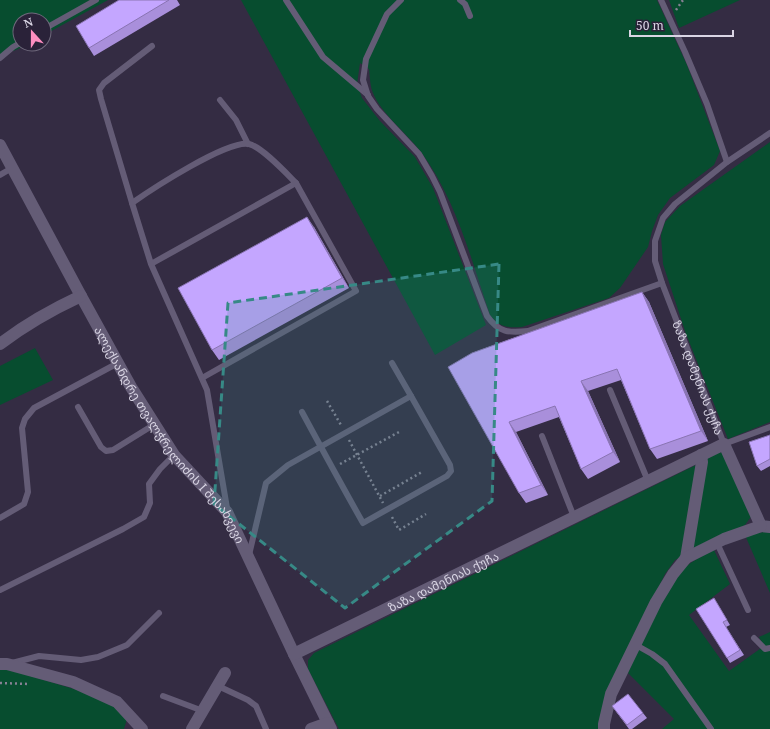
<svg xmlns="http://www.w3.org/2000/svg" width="770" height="729" viewBox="0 0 770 729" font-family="'Noto Serif','Noto Sans Georgian',serif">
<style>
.green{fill:#074d2f}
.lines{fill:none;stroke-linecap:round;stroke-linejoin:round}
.path{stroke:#878194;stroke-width:2.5;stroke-dasharray:2 3;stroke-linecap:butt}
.service{stroke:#645c76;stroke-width:6}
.minor{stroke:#645c76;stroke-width:12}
.wall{fill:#a98fdb}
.shaded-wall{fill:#8974b2}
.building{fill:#c4a6ff;stroke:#8974b2}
.marked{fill:#378986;fill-opacity:0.2;stroke:#378986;stroke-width:3;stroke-dasharray:8 5;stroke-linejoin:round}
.labels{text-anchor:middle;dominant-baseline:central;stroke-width:4;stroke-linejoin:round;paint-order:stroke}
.street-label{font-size:12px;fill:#d9d5e4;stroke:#2a2239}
</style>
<rect width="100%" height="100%" fill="#342c43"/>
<path class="green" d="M0 0H108L44 35V20H20V44H28L16 50 0 55Z
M241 0H657L687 65 720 151 714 165 670 198 658 215 652 231 648 247 620 288 609 298 522 327C506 328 500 327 490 315 471 259 456 199 421 152 408 135 380 112 373 93 370 86 370 77 369 69L360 63 357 84 362 98 380 121 415 157 433 188 486 325 435 355Z
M669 0H740L679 28Z
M770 142V422L728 439 686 334 663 264 661 235 665 222 680 206Z
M35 348 53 380 0 405V366Z
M723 452 753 514 745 525 675 560 665 574 615 677 598 729H339L308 669V660L314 653 702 462 717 453Z
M770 531V593L745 535Z
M714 550 730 584 689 615 729 671 764 646 759 637 770 632V729H662L674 719 628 673C641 644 656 603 674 578 684 565 700 557 714 550Z
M4 668 74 689 109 702 127 719 124 729H0V669Z"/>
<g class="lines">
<path class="path" d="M676 10 683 0
M327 401 341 425
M349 440 383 503
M340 464 399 432
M380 496 422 472
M392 517 399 530 426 514
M0 683 29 684"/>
<g class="service">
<path d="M286 0 323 57 368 95"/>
<path d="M401 0 387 14 366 59 363 80 368 96 377 109 419 154 432 176 440 192 487 316C499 333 509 333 528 331L662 283"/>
<path d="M460 0 465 4 470 16"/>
<path d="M661 0 685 52 707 104 727 162"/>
<path d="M44 29 96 0"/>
<path d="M0 58 13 47 20 43"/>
<path d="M220 100 236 120 248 144"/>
<path id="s1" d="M770 133 727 162 675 204 663 218 655 241V261L662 283 724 444 770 427"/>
<path d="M0 175 12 168"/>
<path d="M132 203 101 99 99 90 104 83 152 46"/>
<path d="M151 264 296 183C286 173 262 147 249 144 227 140 152 189 132 203L151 264 207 390 227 508"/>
<path d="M392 363 411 396"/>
<path d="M202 378 356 291 296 183"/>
<path d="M610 390 648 481"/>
<path d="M78 407 101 447 106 451 113 450 155 424"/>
<path d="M542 436 574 517"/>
<path d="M0 518 24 504 28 492 22 428 25 419 34 408 118 363"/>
<path d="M717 543 748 610"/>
<path d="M249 555 266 483 288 465 411 396 450 465 451 471 447 476 363 523C342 486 322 449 302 412"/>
<path d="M0 590 123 529 144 517 150 503 149 484 160 469 174 455"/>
<path d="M754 638 765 649 770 648"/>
<path d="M636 645 652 654 665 664 711 729"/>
<path d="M12 663 39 656 81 660 98 657 127 645 159 613"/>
<path d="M218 686 248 700 256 706 266 729"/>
<path d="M163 696 203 711"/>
</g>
<g class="minor">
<path id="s2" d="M0 145 81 296 131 387 174 455 227 512 294 654 331 729"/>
<path d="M0 344C26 324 51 310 81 296"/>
<path d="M686 558 702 462 701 455"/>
<path id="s3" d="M294 654 724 444 761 526 770 527"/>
<path d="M0 664H7L73 682 117 702 142 729"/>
<path d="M192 729 225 673"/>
<path d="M311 729 328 723"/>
<path d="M604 729V724L611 694 656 602 673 574 686 558 724 539 761 526"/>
</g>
</g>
<path class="wall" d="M119 0H177L180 5 94 56 89 48Z
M314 227 349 288 219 360 212 350Z
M642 292 649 302 708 441 657 459 650 449 621 380 588 391 620 462 588 479 581 469 559 417 516 432 548 495 526 503 519 493 472 353Z
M770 435V466L761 471 757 466Z
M714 598 730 625 726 627 744 655 730 663 727 658Z
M612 706 643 713 647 718 632 729H629Z"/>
<path class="shaded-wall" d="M307 217 314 227 349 288 342 278Z
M642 292 649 302 708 441 701 431Z
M581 381 588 391 620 462 613 452Z
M509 422 516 432 548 495 541 485Z"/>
<path class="building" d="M119 0H169L89 48 76 26Z
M307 217 342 278 212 350 178 288Z
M642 292 701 431 650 449 617 369 581 381 613 452 581 469 555 406 509 422 541 485 519 493 448 367 472 353Z
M770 435V459L757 466 749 442Z
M714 598 727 620 723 622 740 650 727 658 696 609Z
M628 694 643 713 627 725 612 706Z"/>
<path class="marked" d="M499 264 492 501 345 608 214 504 228 303Z"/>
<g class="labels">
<g class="street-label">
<text stroke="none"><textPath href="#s1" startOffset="306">ზაზა დამენიას ქუჩა</textPath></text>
<text stroke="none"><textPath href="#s2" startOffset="337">ალექსანდრე თვალჭრელიძის I შესახვევი</textPath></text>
<text stroke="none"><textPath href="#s3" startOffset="166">ზაზა დამენიას ქუჩა</textPath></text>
</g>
</g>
<g transform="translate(32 32) rotate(339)"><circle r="19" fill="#2a2239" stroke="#706a7d"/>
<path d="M0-3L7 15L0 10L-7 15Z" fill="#fd8ec0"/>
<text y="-6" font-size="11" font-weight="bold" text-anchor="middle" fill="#d9d5e4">N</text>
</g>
<path d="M630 30v6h103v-6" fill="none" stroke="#d9d5e4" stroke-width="2"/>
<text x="636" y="30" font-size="12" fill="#d9d5e4" stroke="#2a2239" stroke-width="3" paint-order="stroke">50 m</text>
</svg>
